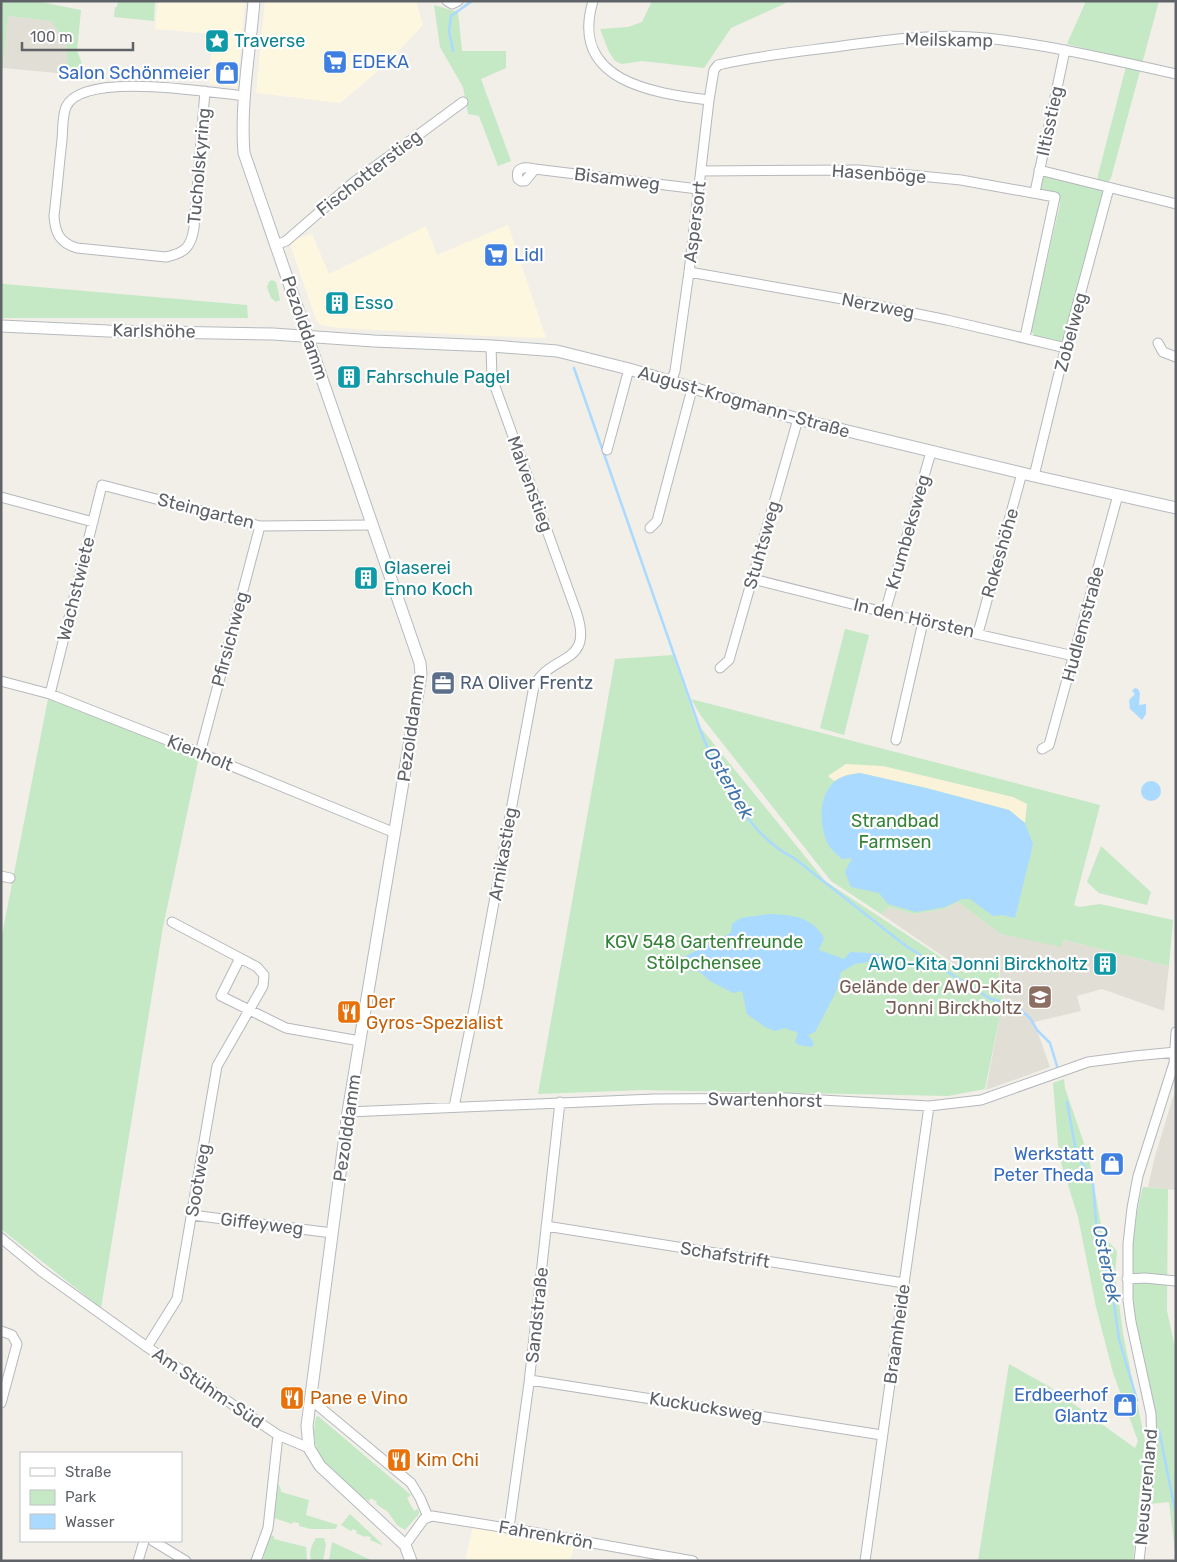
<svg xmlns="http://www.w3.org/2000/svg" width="1177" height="1562" viewBox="0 0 1177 1562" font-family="Rubik,sans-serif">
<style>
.commercial{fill:#fef7e0}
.education{fill:#e1ded6}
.green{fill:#c5e8c5}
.sand{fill:#fbf3d9}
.water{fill:#aadaff}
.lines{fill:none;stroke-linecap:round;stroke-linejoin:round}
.stream{stroke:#aadaff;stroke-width:2.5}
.street-casing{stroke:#b5b8bc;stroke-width:11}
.secondary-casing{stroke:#b6babf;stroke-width:13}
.street{stroke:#fff;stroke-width:9}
.secondary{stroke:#fff;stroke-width:11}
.labels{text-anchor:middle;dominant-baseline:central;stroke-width:4.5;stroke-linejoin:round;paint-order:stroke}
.street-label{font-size:18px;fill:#5f6368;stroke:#fff}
.culture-label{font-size:18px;fill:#0d838f;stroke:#fff;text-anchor:start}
.shop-label{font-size:18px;fill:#366cbe;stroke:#fff;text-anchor:end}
.service-label{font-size:18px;fill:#4e5e75;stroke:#fff;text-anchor:start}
.park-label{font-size:18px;fill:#348238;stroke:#fff}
.education-label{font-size:18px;fill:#785e54;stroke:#fff;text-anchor:end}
.food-label{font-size:18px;fill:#c56008;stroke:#fff;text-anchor:start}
.water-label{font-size:19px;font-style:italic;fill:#4174aa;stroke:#fff}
</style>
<rect width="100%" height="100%" fill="#f1efe8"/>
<path class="commercial" d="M158 1H245L237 87 209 84 212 34 155 29Z
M265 1H416L423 25 384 66 340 103 256 93Z
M508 225 546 338 489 336 340 328 320 325 316 320 289 241 312 234 329 274 426 226 437 255Z
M473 1526 574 1547 570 1561H465Z"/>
<path class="education" d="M7 16 51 21 66 43 68 74 3 68Z
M958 902 1001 934 1061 946 1064 940 1169 966 1164 1011 1102 989 1077 996 1081 1011 1034 1022 1050 1067 986 1090 1003 999 999 967 966 972 881 914 889 907 914 914 944 909Z
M1176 1087V1190L1148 1187 1154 1160Z"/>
<path class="green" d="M1 1H36L81 10 77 51 87 76 68 74 66 43 51 21 8 16 1 85Z
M118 1H155L154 21 114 17 115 7H117Z
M652 1H786V3L731 28 704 68 642 61 622 64 615 61 609 52 600 29 628 27 642 22Z
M1086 1H1159L1111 178 1104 189 1067 334 1063 342 1058 343 1034 336 1031 330 1060 204 1059 195 1039 188 1043 174 1097 185 1098 175 1128 59 1067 44Z
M434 5 458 12 462 51H506V68L481 79 511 161 498 166 479 116 468 114 463 87 440 47Z
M272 280 276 282 280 300 276 302 271 298 267 287 269 282Z
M1 282 4 284 247 305 248 318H1Z
M845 629 869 635 844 735 820 728Z
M673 655 696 722 825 881 965 973 998 967 1003 1000 985 1089 948 1096 643 1090 538 1094 615 659Z
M48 699 199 757 163 927 101 1308 1 1229V940Z
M691 699 1100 805 1074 905 1079 907 1100 904 1173 920 1169 966 1064 940 1061 947 1001 934 958 902 944 909 914 914 889 907 881 914 831 881 701 716Z
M1101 846 1151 892 1147 905 1099 893 1087 882Z
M1064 1079 1065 1088 1089 1158 1103 1236 1117 1251 1115 1274 1123 1334 1145 1441 1133 1561H978L1009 1364 1050 1387 1135 1448 1138 1441 1113 1373 1096 1307 1078 1217 1059 1156 1053 1083Z
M1143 1187 1168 1189 1167 1311 1176 1352V1559L1169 1502 1150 1504C1151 1476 1156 1444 1155 1416 1153 1387 1141 1359 1137 1330 1129 1282 1130 1234 1143 1187Z
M318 1416 411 1495 407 1498 414 1511 418 1509 419 1514 405 1530 397 1525 388 1512 376 1504 377 1502 371 1498 369 1501C345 1489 314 1462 314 1433 314 1428 315 1422 316 1417Z
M277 1485 280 1486 281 1492 309 1500 306 1515 338 1525 335 1529H311L299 1526V1523L293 1522 292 1524 274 1518Z
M350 1514 382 1544V1545L370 1540 371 1537 366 1536 365 1537 356 1533 357 1531 353 1529 351 1531 341 1525Z
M270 1535 274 1536V1539L306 1547 307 1561H271L263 1559Z
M316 1538H324L326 1545 323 1561H311C309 1552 311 1546 316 1538Z
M332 1542 373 1561H329Z"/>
<path class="sand" d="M846 764 883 766 1013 797 1027 804 1025 823 1009 810 926 788 860 773 847 775 834 781 828 776Z"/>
<path class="water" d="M1135 688 1138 689 1140 693 1139 705 1146 704V714L1142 720 1130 709 1129 700 1135 694 1132 691Z
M860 773 926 788 1009 810 1025 823 1033 844 1015 918 1003 915 993 916 970 899H962L945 907 916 912 888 904 879 893 851 887 845 872 852 858 842 859C837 854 831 850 828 844 819 826 818 797 834 782 840 776 852 774 860 773Z
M1141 791a10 10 0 1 1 20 0a10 10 0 1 1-20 0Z
M769 914C791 915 812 916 824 938L819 950 844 959 850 952 885 954 881 960 855 964 841 972 836 992 815 1032 808 1035 814 1043 812 1047 799 1045 795 1042 798 1033 785 1028 775 1031 765 1027 747 1014 742 991 733 993 710 981 700 972 683 969 682 958 731 933 732 924 741 918Z"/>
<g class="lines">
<path class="stream" d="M453 51 449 31 451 16 472 1
M574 368 701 732C719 777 749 836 794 858L906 946 989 998 1017 1007 1030 1018 1037 1030 1050 1043 1057 1066
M1067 1102 1077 1157 1085 1167 1086 1174 1092 1180 1093 1184 1096 1221 1102 1260 1106 1271 1112 1278 1114 1284V1304L1119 1339 1137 1400
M1159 1430 1176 1515"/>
<defs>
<path id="street" d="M447 1 452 4 458 1
M593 1C569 81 652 93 709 100
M205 91 194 228C191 247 185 253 166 257L77 248C60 243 55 233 54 216 57 191 59 166 62 140 63 130 62 117 66 107 82 70 212 93 245 96
M535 169 525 181H521L518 179C515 166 526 167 535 169L698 189
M1039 170 1176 204
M701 171 859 170 961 180 1055 197 1025 337
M1035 192 1065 50
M276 245 286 241 354 182 463 102
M689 272 854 301 947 320 1066 348
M1158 343 1163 352 1176 357
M671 382 675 371 689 272 709 100 714 70 718 65C756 56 796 52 835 47 885 40 935 33 986 38 1050 45 1113 60 1176 74
M607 450 629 369
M1034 476 1059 373 1109 188
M1 497 93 522
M650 528 657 521 692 389
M753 579 923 622 1074 656
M885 612 931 452
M978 633 1022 473
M720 668 729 660 798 419
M1 681 50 694 200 753 395 833
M50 694 102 485 260 526 372 525
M896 740 923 622
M1042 749 1049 745 1118 495
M200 753 260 526
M1 876 10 878
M172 922 240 958
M454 1107 478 989 534 686C552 652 595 666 576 611L492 378 491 346
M348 1112 654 1099 786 1098 929 1106 981 1100 1088 1062 1134 1056 1176 1052
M192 1215 332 1233
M546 1226 904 1283
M1 1238 41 1271 147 1347 278 1435 309 1448
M1127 1279 1145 1278 1176 1281
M1 1331 12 1335 17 1344 1 1403
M147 1347 177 1299 217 1066 263 986 264 975 257 967 240 958 221 996 286 1028 360 1041
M530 1380 882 1435
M310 1399 411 1483 420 1498 428 1517
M509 1528 529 1383 560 1102
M153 1541 186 1561
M405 1545 424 1519 432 1516 526 1531 693 1561
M138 1561 144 1541
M256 1561 268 1528 278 1435
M865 1561 929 1106
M1139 1561 1152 1447 1151 1414 1131 1322 1128 1300V1244L1132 1208 1138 1176 1174 1063 1176 1032"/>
<path id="secondary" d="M254 1C250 51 240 103 244 153L420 663 421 674 348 1112 307 1426 309 1448 320 1466 405 1545 411 1561
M1 326 108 331 273 334 374 341 492 346 557 351 629 369 798 419 1034 476 1176 508"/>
</defs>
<use href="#street" class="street-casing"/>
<use href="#secondary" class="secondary-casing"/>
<use href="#street" class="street"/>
<use href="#secondary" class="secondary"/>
</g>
<defs>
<symbol id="sight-square" viewBox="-11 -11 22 22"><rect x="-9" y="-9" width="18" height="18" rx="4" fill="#0f9aa8" stroke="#fff"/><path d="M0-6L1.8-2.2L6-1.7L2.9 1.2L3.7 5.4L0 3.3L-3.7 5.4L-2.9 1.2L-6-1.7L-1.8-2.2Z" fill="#fff"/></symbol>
<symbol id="supermarket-square" viewBox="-11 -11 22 22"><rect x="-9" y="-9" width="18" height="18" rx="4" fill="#3f7fe0" stroke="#fff"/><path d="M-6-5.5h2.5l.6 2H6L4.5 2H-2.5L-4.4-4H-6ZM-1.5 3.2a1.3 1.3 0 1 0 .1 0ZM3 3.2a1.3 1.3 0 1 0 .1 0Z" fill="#fff"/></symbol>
<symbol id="shop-square" viewBox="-11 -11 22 22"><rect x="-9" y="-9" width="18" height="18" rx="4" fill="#3f7fe0" stroke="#fff"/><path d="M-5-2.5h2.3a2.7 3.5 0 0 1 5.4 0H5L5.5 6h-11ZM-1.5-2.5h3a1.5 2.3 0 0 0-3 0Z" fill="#fff"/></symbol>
<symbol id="building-square" viewBox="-11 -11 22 22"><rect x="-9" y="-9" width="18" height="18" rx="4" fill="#0f9aa8" stroke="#fff"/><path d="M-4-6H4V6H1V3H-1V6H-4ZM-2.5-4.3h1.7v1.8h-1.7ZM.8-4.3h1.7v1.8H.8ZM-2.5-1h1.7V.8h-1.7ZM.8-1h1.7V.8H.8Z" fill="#fff"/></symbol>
<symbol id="office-square" viewBox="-11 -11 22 22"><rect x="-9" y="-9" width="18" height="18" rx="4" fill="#5c6f8a" stroke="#fff"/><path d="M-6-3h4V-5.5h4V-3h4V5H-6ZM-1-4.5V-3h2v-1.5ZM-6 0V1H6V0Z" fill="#fff"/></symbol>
<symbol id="school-square" viewBox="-11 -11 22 22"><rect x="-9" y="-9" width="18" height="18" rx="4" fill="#8d6e63" stroke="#fff"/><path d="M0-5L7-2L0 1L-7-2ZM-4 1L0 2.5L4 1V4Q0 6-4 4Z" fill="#fff"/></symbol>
<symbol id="restaurant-square" viewBox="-11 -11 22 22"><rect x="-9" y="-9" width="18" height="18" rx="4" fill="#e8710a" stroke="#fff"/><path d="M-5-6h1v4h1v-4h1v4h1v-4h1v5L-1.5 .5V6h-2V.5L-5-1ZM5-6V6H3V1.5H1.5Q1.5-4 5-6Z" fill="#fff"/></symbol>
</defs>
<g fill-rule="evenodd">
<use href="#sight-square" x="203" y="27" width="28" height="28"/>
<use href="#supermarket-square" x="321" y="48" width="28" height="28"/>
<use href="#shop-square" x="213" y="59" width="28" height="28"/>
<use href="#supermarket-square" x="482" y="241" width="28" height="28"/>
<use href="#building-square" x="323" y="289" width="28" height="28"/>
<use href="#building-square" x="335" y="363" width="28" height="28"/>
<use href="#building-square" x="352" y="564" width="28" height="28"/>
<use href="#office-square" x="429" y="669" width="28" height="28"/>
<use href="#building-square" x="1091" y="950" width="28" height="28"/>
<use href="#school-square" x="1026" y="983" width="28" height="28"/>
<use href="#restaurant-square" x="335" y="998" width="28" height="28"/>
<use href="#shop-square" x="1098" y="1150" width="28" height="28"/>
<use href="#restaurant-square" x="278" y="1384" width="28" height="28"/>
<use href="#shop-square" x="1111" y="1391" width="28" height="28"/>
<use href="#restaurant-square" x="385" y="1446" width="28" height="28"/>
</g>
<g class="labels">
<g class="street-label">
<text transform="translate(949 40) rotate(1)">Meilskamp</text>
<text transform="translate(1050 121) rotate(-78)">Iltisstieg</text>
<text transform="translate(199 166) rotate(-85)">Tucholskyring</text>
<text transform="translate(369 173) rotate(-38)">Fischotterstieg</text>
<text transform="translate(879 174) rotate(4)">Hasenböge</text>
<text transform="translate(617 179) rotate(7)">Bisamweg</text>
<text transform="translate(695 222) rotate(-83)">Aspersort</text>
<text transform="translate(878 306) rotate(11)">Nerzweg</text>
<text transform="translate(305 328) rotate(71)">Pezolddamm</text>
<text transform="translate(154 331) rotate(1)">Karlshöhe</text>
<text transform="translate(1071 332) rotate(-75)">Zobelweg</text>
<text transform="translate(744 402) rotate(16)">August-Krogmann-Straße</text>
<text transform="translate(530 484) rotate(70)">Malvenstieg</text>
<text transform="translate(206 511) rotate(14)">Steingarten</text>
<text transform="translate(908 532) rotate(-74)">Krumbeksweg</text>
<text transform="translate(762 545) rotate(-74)">Stuhtsweg</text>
<text transform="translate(1000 553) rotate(-74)">Rokeshöhe</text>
<text transform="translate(76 589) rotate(-76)">Wachstwiete</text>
<text transform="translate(914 618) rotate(13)">In den Hörsten</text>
<text transform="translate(1083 624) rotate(-75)">Hudlemstraße</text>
<text transform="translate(230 639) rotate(-75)">Pfirsichweg</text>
<text transform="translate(411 728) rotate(-82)">Pezolddamm</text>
<text transform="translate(200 753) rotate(22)">Kienholt</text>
<text transform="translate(503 854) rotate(-80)">Arnikastieg</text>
<text transform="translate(765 1100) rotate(1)">Swartenhorst</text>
<text transform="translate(347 1128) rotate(-82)">Pezolddamm</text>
<text transform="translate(198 1180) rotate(-80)">Sootweg</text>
<text transform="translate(262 1224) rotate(7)">Giffeyweg</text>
<text transform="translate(725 1255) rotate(9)">Schafstrift</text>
<text transform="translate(537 1315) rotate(-84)">Sandstraße</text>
<text transform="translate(897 1334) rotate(-82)">Braamheide</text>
<text transform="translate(208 1388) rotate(34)">Am Stühm-Süd</text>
<text transform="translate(706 1407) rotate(9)">Kuckucksweg</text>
<text transform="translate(1146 1487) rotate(-85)">Neusurenland</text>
<text transform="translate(546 1535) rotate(10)">Fahrenkrön</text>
</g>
<g class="culture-label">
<text x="234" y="41">Traverse</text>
<text x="354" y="303">Esso</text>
<text x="366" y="377">Fahrschule Pagel</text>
<text x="384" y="568">Glaserei<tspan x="384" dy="21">Enno Koch</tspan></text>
<text x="1088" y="964" text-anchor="end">AWO-Kita Jonni Birckholtz</text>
</g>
<g class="shop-label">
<text x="352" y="62" text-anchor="start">EDEKA</text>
<text x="210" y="73">Salon Schönmeier</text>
<text x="514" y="255" text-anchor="start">Lidl</text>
<text x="1094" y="1154">Werkstatt<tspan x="1094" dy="21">Peter Theda</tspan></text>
<text x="1108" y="1395">Erdbeerhof<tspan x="1108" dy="21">Glantz</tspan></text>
</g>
<g class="service-label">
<text x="460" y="683">RA Oliver Frentz</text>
</g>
<g class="park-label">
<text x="895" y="821">Strandbad<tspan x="895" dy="21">Farmsen</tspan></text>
<text x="704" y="942">KGV 548 Gartenfreunde<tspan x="704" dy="21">Stölpchensee</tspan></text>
</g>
<g class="education-label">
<text x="1022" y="987">Gelände der AWO-Kita<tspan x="1022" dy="21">Jonni Birckholtz</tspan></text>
</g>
<g class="food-label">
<text x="366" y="1002">Der<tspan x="366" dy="21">Gyros-Spezialist</tspan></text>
<text x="310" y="1398">Pane e Vino</text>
<text x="416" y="1460">Kim Chi</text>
</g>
<g class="water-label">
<text transform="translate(729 783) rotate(60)">Osterbek</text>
<text transform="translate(1107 1264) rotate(78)">Osterbek</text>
</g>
</g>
<rect width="1177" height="1562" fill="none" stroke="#5f6368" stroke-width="5"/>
<rect x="20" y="1452" width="162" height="90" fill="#ffffff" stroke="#bfc1c3"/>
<rect x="30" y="1468" width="25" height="8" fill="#ffffff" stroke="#bfc1c3"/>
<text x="65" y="1477" font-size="15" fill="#5f6368">Straße</text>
<rect x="30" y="1490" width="25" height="15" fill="#c5e8c5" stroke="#bfc1c3"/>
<text x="65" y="1502" font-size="15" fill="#5f6368">Park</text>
<rect x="30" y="1514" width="25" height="15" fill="#aadaff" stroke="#bfc1c3"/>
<text x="65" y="1527" font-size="15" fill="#5f6368">Wasser</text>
<path d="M22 42v8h111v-8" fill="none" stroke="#5f6368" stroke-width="2.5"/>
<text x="30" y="42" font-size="15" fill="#5f6368" stroke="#ffffff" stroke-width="4" paint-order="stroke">100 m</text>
</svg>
